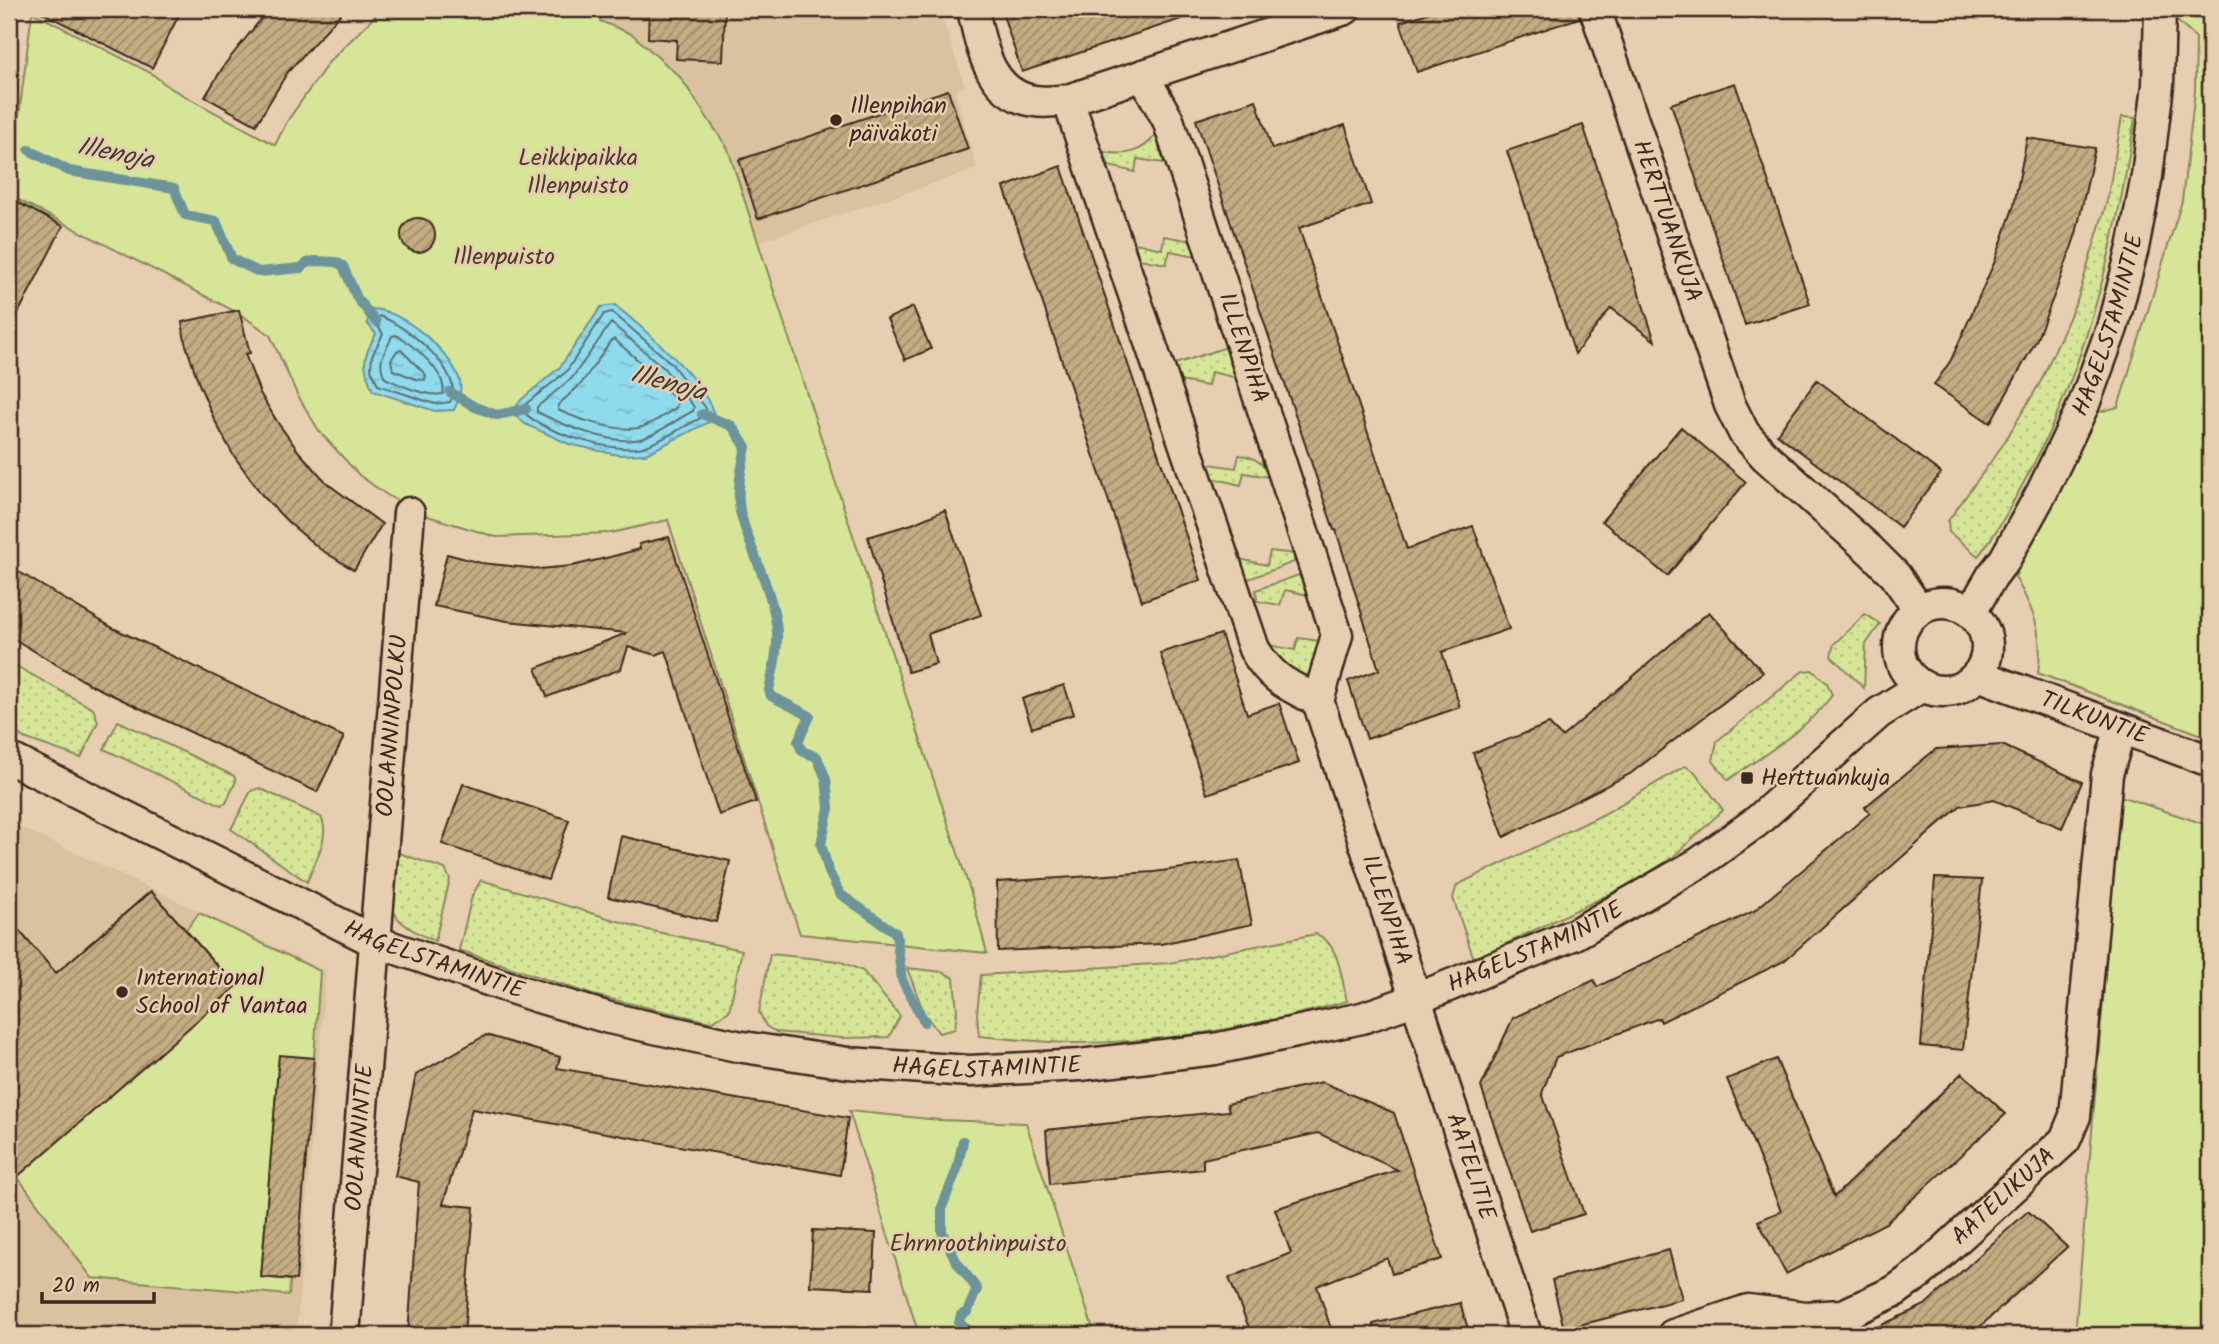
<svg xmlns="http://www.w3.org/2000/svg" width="2219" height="1344" viewBox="0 0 2219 1344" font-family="Kalam,sans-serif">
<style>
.built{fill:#dac19f}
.grass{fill:url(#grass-dots);stroke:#88885b;stroke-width:2}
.park{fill:#d6e598;stroke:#88885b;stroke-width:2}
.water{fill:url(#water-ripples);stroke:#6d949b;stroke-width:2}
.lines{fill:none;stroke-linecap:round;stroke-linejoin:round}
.shore{stroke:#5d7171;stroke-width:2}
.stream{stroke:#6d949b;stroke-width:10}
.building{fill:url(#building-hatch);stroke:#3b2a1e;stroke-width:2}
.street-casing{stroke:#3b2a1e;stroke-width:35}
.street{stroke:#e8ceb0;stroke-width:30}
.poi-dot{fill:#3b2a1e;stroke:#e8ceb0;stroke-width:2.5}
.labels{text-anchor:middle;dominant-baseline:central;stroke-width:5;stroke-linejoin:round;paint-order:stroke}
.poi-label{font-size:24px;fill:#3b2a1e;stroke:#e8ceb0;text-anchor:start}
.park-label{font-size:24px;fill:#4a3d2a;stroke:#e8ceb0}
.street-label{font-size:24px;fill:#3b2a1e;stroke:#e8ceb0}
.water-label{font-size:26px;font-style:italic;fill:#433c33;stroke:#e8ceb0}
</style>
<defs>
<pattern id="grass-dots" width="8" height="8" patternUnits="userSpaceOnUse" patternTransform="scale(1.75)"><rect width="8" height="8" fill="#d6e598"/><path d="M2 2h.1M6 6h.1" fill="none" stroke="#b9c583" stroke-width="1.8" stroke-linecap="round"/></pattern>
<pattern id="water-ripples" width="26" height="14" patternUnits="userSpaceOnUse" patternTransform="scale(1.75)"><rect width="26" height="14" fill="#8fdbee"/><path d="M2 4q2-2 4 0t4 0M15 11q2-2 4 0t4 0" fill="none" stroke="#7cbccc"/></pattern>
<pattern id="building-hatch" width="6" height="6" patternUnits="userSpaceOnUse" patternTransform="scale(1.75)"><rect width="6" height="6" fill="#c4ac82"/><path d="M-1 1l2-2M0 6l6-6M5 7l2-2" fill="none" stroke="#a08c6a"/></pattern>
</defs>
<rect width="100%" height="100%" fill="#e8ceb0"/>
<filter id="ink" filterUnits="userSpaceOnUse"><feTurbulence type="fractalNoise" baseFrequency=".0143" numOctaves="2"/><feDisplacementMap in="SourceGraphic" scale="14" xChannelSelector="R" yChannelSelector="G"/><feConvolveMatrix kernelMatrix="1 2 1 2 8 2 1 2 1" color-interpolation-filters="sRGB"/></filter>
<g filter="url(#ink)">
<path class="built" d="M600 9H939L965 86 955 91 977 169 758 242 728 149 680 77 632 34 600 21Z
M9 822 326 971 296 1335H9Z"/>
<path class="grass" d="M2122 117 2135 118C2115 249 2084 377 2018 493 2006 515 1994 537 1978 556L1949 532 1948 521 2002 446 2041 381 2078 298 2107 201Z
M1156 135 1164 163 1137 159 1135 172 1109 166 1104 152C1126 156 1141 153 1156 135Z
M1164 236 1192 241 1196 256 1170 251 1166 264 1139 259 1135 243 1162 249Z
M1227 347 1237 378 1211 372 1208 386 1180 381 1175 364Z
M1239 455C1253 456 1264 463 1269 477L1244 473 1241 485 1212 478 1209 464 1236 468Z
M1270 551 1294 554V562L1246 580 1239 559 1267 565Z
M1299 575 1308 595 1285 590 1280 605 1257 601 1256 590Z
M1865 614 1880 624 1866 644 1864 688 1831 656 1834 644Z
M1298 638 1321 641C1318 656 1318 671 1303 677L1281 668 1269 645 1295 650Z
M9 662 93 709 98 722 81 758 24 738 9 727Z
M1812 670 1827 683 1832 695C1810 727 1761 757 1728 780L1713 761 1717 741 1803 671Z
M118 721 234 776 236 781 226 803 221 805 104 749Z
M1685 766 1695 772 1723 810 1673 857 1635 882 1474 959 1453 898 1457 885 1604 814Z
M259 788 321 817C331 836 314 863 307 882L231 829 251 791Z
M393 851 445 869 450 879 435 941C381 918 388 905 393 851Z
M481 880 648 930 742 950 729 1011 711 1022 593 995 459 950 472 896Z
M1316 934C1340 943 1341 978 1347 1001 1260 1026 1170 1042 1080 1043 1046 1043 1012 1039 979 1036L977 1014 981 975 1170 963Z
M770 954 839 961 863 971 900 1016 889 1037 842 1038 776 1032 766 1026 759 1012Z
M907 968 943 972 954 978 957 1011 955 1029 939 1033 924 1013Z"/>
<path class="park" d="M385 9H600V21L632 34 680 77 728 149 837 487 971 893 987 953 800 934 668 520 611 533 496 537 421 514 387 495 359 475 319 431 297 394 270 335 240 314 9 195 32 12 151 73 170 88 275 145 288 120 329 62 377 14Z
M2175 9H2210V738L2038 673C2044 634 2034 611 2015 577L2095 413 2118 407 2182 201 2195 91 2196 38 2175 19Z
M2120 796 2210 826V1335H2075Z
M199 913 320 971 314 1058 279 1056 261 1277 290 1280 289 1295 92 1278 17 1176 235 987 186 930Z
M849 1111 939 1120 1026 1123 1095 1335H919Z"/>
<path class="water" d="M615 305C644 330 708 381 715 419L646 454 618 455 569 444 525 424 512 412 522 399 560 367 601 307Z
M370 309C401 309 448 349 459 378 463 389 459 400 454 410L435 411 373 391C362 365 362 358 376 334L367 323Z"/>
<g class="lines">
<path class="shore" d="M612 312 670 362 706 408 705 416C685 425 666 439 646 446 621 456 540 432 523 411L527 403 566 372 604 314Z
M379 316C404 324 467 372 450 402L435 404 378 385 371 369 372 356 383 334 374 320Z
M611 323 664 368 694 407 693 411C677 419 661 432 644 438 617 448 561 424 537 412V407L572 378Z
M396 335C413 345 448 373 443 394 425 397 401 385 385 378 376 358 385 355 392 336Z
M614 339 656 376 677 403 676 408C665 414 651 426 638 428 616 432 577 419 558 410V405L581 384 611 341Z
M401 350 426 375 425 380 416 379 393 370 391 360 397 351Z"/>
<path class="stream" d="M29 150 69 171 174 188 185 215 216 221 232 259 259 272 301 268 307 263 314 261 336 262 343 266 357 298 376 322
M450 392 475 407 497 415 526 409
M702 414 732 426 746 447C742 466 736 491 740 511 750 552 773 589 777 631 778 651 773 671 769 690L771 696 810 716 798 741 802 751 817 757 826 779 829 808 821 844 829 872 840 894 896 933 902 980 924 1022
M963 1141 957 1169 942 1207V1232L956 1261 977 1289 967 1312 961 1315 959 1323 974 1335"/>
</g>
<path class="building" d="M35 9H182L152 68Z
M269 9H345L287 73 256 125 205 97 225 64Z
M649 9H725L723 61 676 59 677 40 648 38Z
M1001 9H1195L1196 14 1022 72Z
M1440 9H1578L1579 18 1417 72 1400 22Z
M1735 83 1810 304 1745 325 1671 104Z
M948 90 968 149 758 219 739 160Z
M1256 100 1272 149 1345 125 1371 204 1299 228 1407 549 1473 526 1509 629 1442 652 1460 707 1367 739 1348 681 1379 670 1336 530H1334L1196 120Z
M1583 125 1655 341 1611 308 1575 354 1507 151Z
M2027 138 2095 148 2076 234 2057 288 2036 341 1990 423 1934 385 1951 360 1995 261 2014 205Z
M1061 166 1201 580 1142 601 1004 187Z
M9 198 63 226 9 331Z
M401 235a17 17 0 1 1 34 0a17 17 0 1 1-34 0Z
M913 307 931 349 905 360 887 319Z
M239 310 250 353 245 354 260 393 278 423 299 452 328 484 382 524 354 570 320 549 288 522 262 495 232 453 214 419 199 384 185 342 182 322Z
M1817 380 1941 473 1900 527 1777 434Z
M1681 427 1746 482 1667 576 1602 521Z
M945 510 981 615 928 634 936 664 908 672 868 537 912 524Z
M669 537 756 802 719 815 666 651 656 655 628 647 621 669 547 697 536 668 627 633 507 621 434 606 447 554 481 563 539 569 572 566 610 557 640 549 639 544Z
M9 566 113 628 344 737 317 792 91 685 9 636Z
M1709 612 1763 672 1630 774 1504 837 1473 753 1549 724 1562 737Z
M1221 634 1247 714 1279 703 1299 763 1207 794 1160 653Z
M1064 685 1074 714 1032 728 1022 699Z
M2002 745 2082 782 2062 828 1994 800 1960 806 1784 961 1661 1022 1659 1018 1556 1057 1542 1093 1584 1214 1530 1231 1481 1087 1513 1018 1594 980 1597 987 1754 911 1870 813 1865 807 1936 749Z
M463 784 569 820 548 880 442 844Z
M621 836 730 861 716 922 608 897Z
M1239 860 1252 924 1161 944 998 951 997 882 1154 872Z
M1935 878 1982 880 1963 1050 1921 1046Z
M151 891 236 987 9 1184V919L56 973Z
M486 1035 560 1057 557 1068 848 1118 840 1175 472 1109 443 1204 474 1207 464 1335H408L419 1182 395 1176 416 1075Z
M279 1055 314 1058 296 1280 261 1277Z
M1776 1059 1834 1197 1962 1073 2006 1114 1886 1223 1786 1274 1758 1221 1781 1211 1727 1079Z
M1322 1082 1394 1113 1442 1259 1392 1274 1387 1258 1317 1286 1333 1335H1252L1229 1278 1291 1253 1275 1209 1398 1170 1318 1133 1203 1159V1169L1050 1184 1046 1130 1229 1111 1227 1104Z
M2028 1211 2067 1247 1971 1335H1860L1925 1305Z
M813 1230 876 1233 873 1289 810 1286Z
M1669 1250 1682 1299 1564 1329 1552 1280Z
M1460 1303 1470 1335H1374L1373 1324Z"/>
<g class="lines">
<defs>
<g id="street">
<path d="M973 9C981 46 989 95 1035 101 1045 103 1057 101 1068 100L1345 9"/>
<path id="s1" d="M1595 9 1730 405 1744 433 1765 456 1871 551 1895 575 1919 610"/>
<path d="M1068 100 1254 649C1272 680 1288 685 1318 701L1337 635 1168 120 1143 75"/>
<circle cx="1943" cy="647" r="44"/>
<path id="s2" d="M1971 612 1992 576 2005 559 2042 492 2084 404 2112 328 2133 248 2147 176 2158 85 2160 9"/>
<path id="s3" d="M1978 675 2210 761"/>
<path id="s4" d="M1318 701 1526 1335"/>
<path id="s5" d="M9 758 374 941 535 996 609 1018 737 1046 848 1063 970 1071 1080 1065 1215 1049 1362 1018 1414 1000 1575 934 1699 863 1756 822 1879 713 1922 686"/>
<path id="s6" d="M344 1335 409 513"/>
<path id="s7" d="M1673 1335 1748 1310 1806 1317 1843 1315 1895 1291 1921 1272 2065 1140 2075 1116 2107 774 2121 728"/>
</g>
</defs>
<use href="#street" class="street-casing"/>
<use href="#street" class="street"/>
</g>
</g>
<g class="poi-dot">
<circle cx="836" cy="120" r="7"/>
<rect x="1740" y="771" width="14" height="14" rx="3.5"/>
<circle cx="122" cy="992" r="7"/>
</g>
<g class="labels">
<g class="poi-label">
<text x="850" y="106">Illenpihan<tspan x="850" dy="28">päiväkoti</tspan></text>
<text x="1761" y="778">Herttuankuja</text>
<text x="136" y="978">International<tspan x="136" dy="28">School of Vantaa</tspan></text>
</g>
<g class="park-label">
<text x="578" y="158">Leikkipaikka<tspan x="578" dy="28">Illenpuisto</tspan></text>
<text x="504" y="257">Illenpuisto</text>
<text x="978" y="1244">Ehrnroothinpuisto</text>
</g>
<g class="street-label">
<text stroke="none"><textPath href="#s1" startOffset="224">HERTTUANKUJA</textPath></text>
<text stroke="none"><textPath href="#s2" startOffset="320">HAGELSTAMINTIE</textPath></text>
<text transform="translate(1243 348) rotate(72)">ILLENPIHA</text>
<text stroke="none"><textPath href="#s3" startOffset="124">TILKUNTIE</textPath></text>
<text stroke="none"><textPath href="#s6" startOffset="611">OOLANNINPOLKU</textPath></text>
<text stroke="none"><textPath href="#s4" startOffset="220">ILLENPIHA</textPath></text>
<text stroke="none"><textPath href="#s5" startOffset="1605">HAGELSTAMINTIE</textPath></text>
<text stroke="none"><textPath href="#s5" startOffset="471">HAGELSTAMINTIE</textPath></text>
<text stroke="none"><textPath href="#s5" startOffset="1038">HAGELSTAMINTIE</textPath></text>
<text stroke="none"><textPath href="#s6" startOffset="198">OOLANNINTIE</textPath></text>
<text stroke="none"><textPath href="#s4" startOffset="490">AATELITIE</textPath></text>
<text stroke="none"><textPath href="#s7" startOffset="376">AATELIKUJA</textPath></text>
</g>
<g class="water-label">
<text transform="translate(115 154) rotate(11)">Illenoja</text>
<text transform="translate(668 384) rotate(15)">Illenoja</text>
</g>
</g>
<rect width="2219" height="1344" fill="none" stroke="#e8ceb0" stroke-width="35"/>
<rect x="18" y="18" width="2184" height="1309" fill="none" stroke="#3b2a1e" stroke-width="2.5" filter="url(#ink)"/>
<path d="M42 1292v10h112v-10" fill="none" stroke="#3b2a1e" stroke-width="3.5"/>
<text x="52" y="1292" font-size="21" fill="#3b2a1e" stroke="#e8ceb0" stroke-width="5" paint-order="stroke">20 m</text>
</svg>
